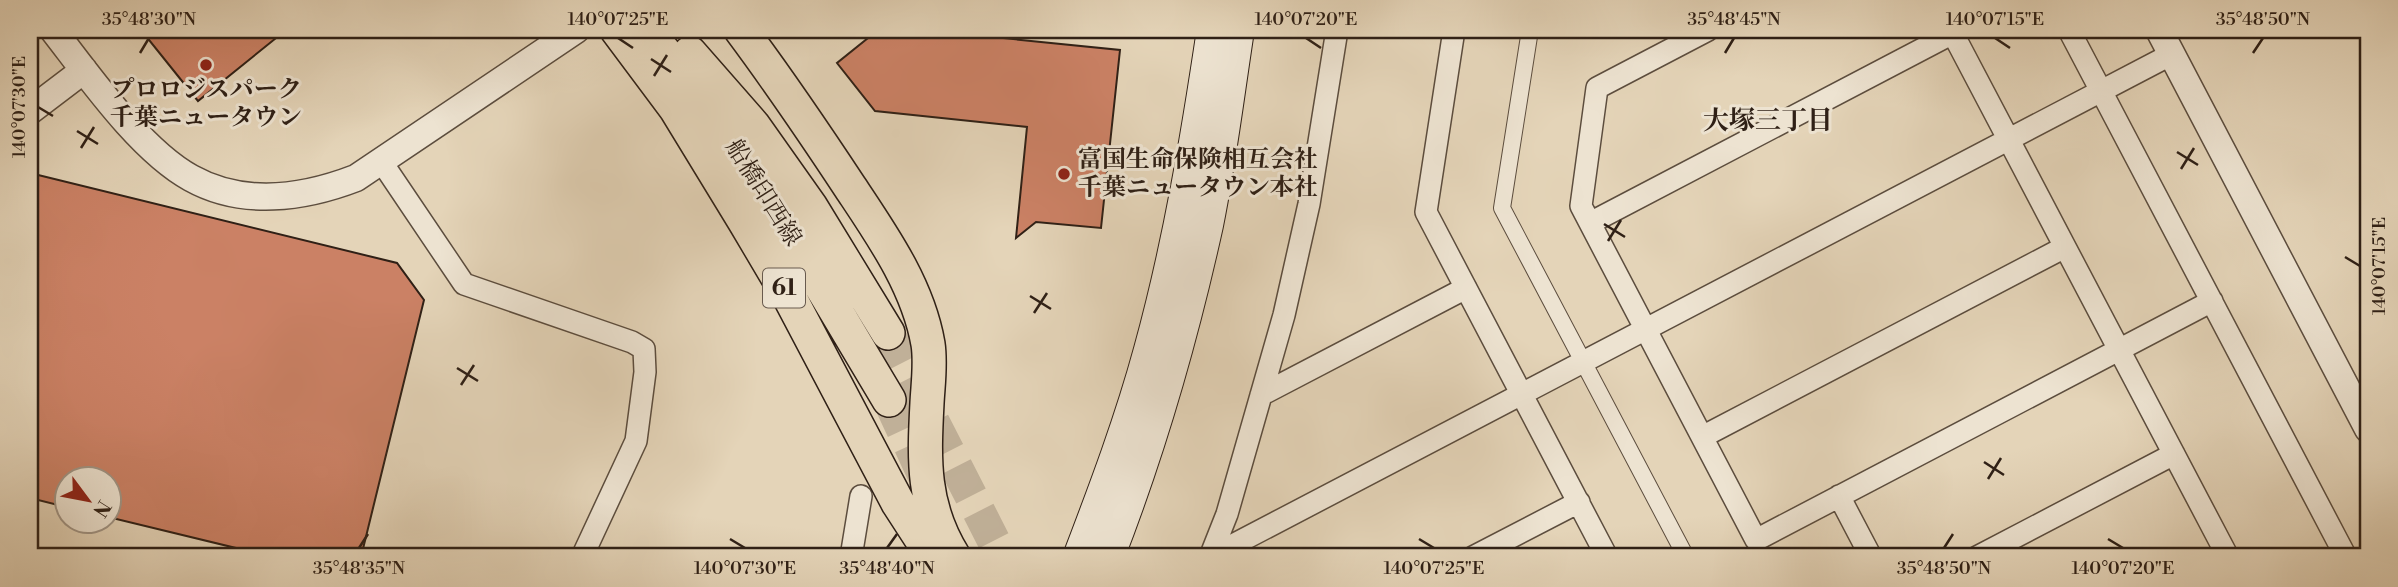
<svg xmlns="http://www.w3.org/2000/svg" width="2398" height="587" viewBox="0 0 2398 587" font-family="'Libre Bodoni','Noto Serif JP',serif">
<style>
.building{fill:#cb8165;stroke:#2f2016;stroke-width:2}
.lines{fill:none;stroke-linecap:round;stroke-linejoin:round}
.primary-tunnel{stroke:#c0b098;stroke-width:33;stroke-dasharray:33 17;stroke-linecap:butt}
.pedestrian-casing{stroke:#5c4d3e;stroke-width:18}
.minor-casing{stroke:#5c4d3e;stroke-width:24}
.tertiary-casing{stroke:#5c4d3e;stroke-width:29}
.secondary-casing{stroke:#2f2016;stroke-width:32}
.primary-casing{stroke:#2f2016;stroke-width:36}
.pedestrian{stroke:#ede3d1;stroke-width:16}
.minor{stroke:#ede3d1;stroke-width:21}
.tertiary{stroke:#ede3d1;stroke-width:26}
.secondary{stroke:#ede3d1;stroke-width:30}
.primary{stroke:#e4d4b8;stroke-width:33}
.ticks{fill:none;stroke:#2f2016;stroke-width:2.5}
.poi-dot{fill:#8f2418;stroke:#ede3d1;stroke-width:2.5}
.labels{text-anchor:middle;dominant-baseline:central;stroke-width:6;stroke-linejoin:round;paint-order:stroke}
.shield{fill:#ede3d1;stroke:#685a4e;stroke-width:2}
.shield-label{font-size:23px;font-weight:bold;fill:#2f2016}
.poi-label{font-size:24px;font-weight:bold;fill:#2f2016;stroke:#ede3d1}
.street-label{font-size:24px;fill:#2f2016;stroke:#ede3d1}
.neighbourhood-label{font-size:26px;font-weight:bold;fill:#2f2016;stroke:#ede3d1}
.neatline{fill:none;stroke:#2f2016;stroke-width:2.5}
.ticks-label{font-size:18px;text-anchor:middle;fill:#2f2016}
</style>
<rect width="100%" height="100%" fill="#e4d4b8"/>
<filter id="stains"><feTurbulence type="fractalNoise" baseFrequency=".00286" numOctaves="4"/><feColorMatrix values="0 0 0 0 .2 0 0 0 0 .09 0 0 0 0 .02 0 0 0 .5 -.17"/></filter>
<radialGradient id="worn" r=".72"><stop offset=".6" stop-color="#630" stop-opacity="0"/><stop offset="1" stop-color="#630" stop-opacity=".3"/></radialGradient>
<path class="building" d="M141 30H286L198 101Z
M878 30H924L1120 50 1101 228 1036 222 1016 238 1027 127 875 111 837 63Z
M30 173 397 263 424 300 361 557H273L108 517V479H66V507L30 498Z"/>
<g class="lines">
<path class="primary-tunnel" d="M888 333 1002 557
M889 400 927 482"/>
<defs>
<path id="pedestrian" d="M1530 30 1502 208 1578 352
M1588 371 1686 557"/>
<path id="minor" d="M1454 30 1426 212 1607 557
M1708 30 1597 88 1581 206 1756 540 2212 301
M1951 30 2228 557
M2069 30 2346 557
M381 161 464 284 632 342 644 349 645 372 636 441 582 557
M1590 223 1953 33
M1261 395 1466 288
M1702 437 2065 247
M1839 496 1871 557
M30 557H32
M851 557 861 496
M1210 557 2172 54
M1210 557 1227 514 1284 315 1309 204 1337 30
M1473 557 1579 502
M1977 557 2174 454"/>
<path id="tertiary" d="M53 30C89 76 140 150 191 178 243 207 304 198 356 178L576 30
M2159 30 2368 429
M30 111 84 70"/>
<path id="secondary" d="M1078 557C1104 489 1130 420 1149 350 1178 245 1196 137 1212 30
M1109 557C1151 449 1183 338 1208 225 1221 161 1229 95 1239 30"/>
<path id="primary" d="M617 30 676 109 745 222 790 298 898 503 933 557
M647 30 716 119 799 249 889 400
M741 30C779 81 815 134 850 187 882 235 918 286 928 344 931 363 928 384 927 403 924 460 922 506 954 557
M690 53 753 125 811 207 888 333"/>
</defs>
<use href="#pedestrian" class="pedestrian-casing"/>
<use href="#minor" class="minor-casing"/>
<use href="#tertiary" class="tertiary-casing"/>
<use href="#secondary" class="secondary-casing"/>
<use href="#primary" class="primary-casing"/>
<use href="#pedestrian" class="pedestrian"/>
<use href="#minor" class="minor"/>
<use href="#tertiary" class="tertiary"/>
<use href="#secondary" class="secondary"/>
<use href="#primary" class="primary"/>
</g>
<path class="ticks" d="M618 38 633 48M1306 38 1321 48M1995 38 2010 48M140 53 149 38M1725 53 1734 38M2253 53 2263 38M651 59 671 72M654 76 667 55M38 107 53 116M77 131 98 144M81 148 94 127M2177 152 2198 165M2181 169 2194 148M1604 224 1625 237M1608 241 1621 220M2345 257 2360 266M1030 296 1051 309M1034 313 1047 293M457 368 478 381M461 385 474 365M1984 462 2004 475M1988 479 2001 458M730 539 745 548M1419 539 1434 548M2108 539 2123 548M359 548 368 534M887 548 897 534M1944 548 1953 534"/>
<g class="poi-dot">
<circle cx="206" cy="65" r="7"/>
<circle cx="1064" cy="174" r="7"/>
</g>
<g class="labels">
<rect class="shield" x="763" y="268.5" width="42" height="39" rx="5"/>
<g class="shield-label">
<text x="784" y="288">61</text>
</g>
<g class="poi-label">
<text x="206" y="90">プロロジスパーク<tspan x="206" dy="28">千葉ニュータウン</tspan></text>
<text x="1078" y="160" text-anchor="start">富国生命保険相互会社<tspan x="1078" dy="28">千葉ニュータウン本社</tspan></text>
</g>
<g class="street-label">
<text transform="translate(763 193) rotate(58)">船橋印西線</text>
</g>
<g class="neighbourhood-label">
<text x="1768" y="121">大塚三丁目</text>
</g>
</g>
<rect width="2398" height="587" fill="none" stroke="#e4d4b8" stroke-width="77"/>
<g transform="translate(88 500) rotate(122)"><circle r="33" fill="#ede3d1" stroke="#a19586" stroke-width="2"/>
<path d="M0-5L12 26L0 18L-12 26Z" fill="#8f2418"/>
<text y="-10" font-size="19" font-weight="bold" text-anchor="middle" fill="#2f2016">N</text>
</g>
<rect x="38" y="38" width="2322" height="510" class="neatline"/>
<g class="ticks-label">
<text x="149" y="25">35°48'30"N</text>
<text x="618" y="25">140°07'25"E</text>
<text x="1306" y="25">140°07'20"E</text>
<text x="1734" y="25">35°48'45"N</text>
<text x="1995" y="25">140°07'15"E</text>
<text x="2263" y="25">35°48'50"N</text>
<text transform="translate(19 107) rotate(-90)" y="6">140°07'30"E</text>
<text transform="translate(2379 266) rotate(-90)" y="6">140°07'15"E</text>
<text x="359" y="574">35°48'35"N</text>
<text x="745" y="574">140°07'30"E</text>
<text x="887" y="574">35°48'40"N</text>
<text x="1434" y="574">140°07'25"E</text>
<text x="1944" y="574">35°48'50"N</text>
<text x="2123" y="574">140°07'20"E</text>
</g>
<rect width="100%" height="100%" filter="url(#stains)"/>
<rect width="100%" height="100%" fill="url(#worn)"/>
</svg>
